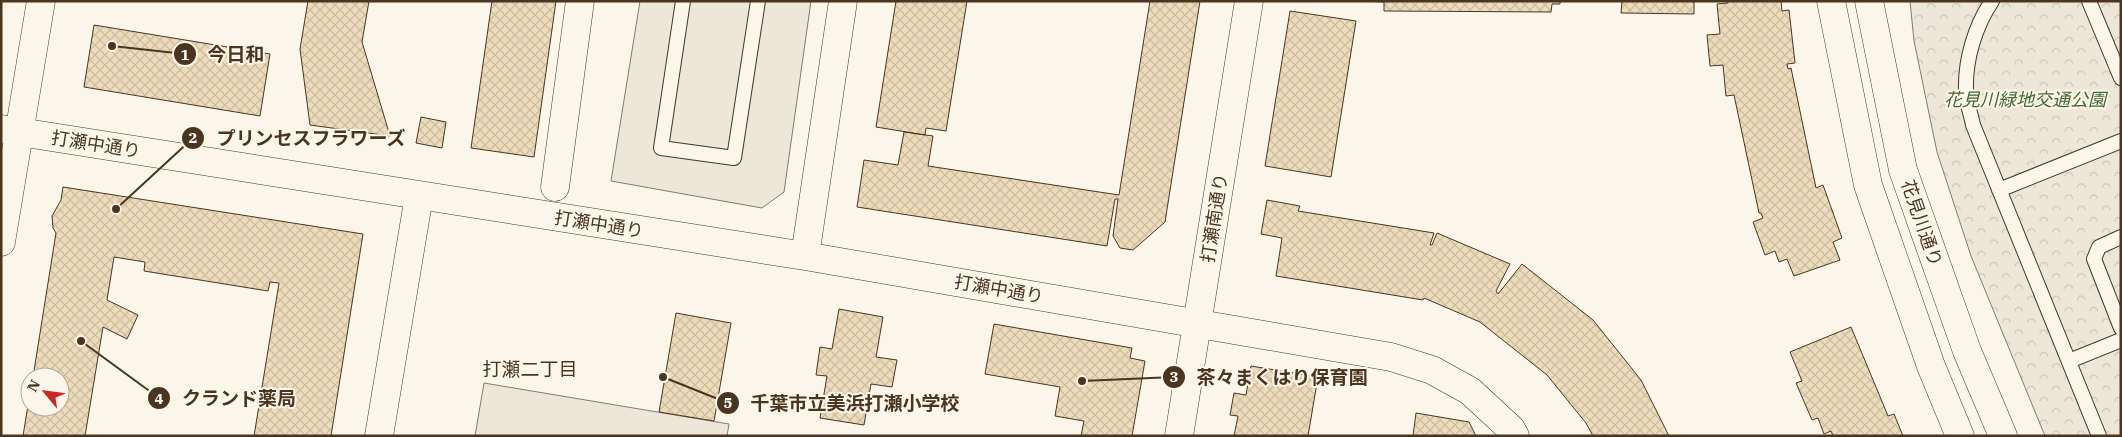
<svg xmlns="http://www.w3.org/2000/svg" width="2122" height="437" viewBox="0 0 2122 437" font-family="'IBM Plex Serif','Noto Sans JP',serif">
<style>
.forest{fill:url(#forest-crowns);stroke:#887966}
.garden{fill:#ede6d9;stroke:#887966}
.parking{fill:#ede7d9;stroke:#887966}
.building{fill:url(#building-cross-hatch);stroke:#4a3520}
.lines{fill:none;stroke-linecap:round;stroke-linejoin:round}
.lane-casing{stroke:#4a3520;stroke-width:16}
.street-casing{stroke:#4a3520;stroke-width:29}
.secondary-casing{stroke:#4a3520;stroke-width:29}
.lane{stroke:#fbf6e9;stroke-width:14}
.street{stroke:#fbf6e9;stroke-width:28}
.secondary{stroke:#fbf6e9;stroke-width:28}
.labels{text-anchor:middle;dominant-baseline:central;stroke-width:4;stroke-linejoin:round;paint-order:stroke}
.park-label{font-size:18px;font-style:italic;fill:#436837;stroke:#fbf6e9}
.street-label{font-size:18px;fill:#4a3520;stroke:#fbf6e9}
.neighbourhood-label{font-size:19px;fill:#4a3520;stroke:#fbf6e9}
.leader{fill:none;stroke:#4a3520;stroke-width:2}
.callout-dot{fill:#4a3520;stroke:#fbf6e9;stroke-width:2}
.mark-label{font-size:15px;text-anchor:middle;font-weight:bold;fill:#fff}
.callout-label{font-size:19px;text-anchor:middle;font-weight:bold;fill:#4a3520;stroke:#fbf6e9;stroke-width:4;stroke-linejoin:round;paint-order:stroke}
</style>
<defs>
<pattern id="forest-crowns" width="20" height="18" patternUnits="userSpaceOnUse" patternTransform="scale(1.25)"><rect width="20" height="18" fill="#ede6d9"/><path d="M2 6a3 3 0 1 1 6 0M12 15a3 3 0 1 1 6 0" fill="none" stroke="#cdc6ba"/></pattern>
<pattern id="building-cross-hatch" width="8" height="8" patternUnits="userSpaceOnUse" patternTransform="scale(1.25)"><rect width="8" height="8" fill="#ecdcbc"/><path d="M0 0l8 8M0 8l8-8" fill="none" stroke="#ccbda1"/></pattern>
</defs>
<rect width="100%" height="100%" fill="#fbf6e9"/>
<path class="forest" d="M1910 1H2121V436H2045L1971 256 1937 152 1914 41Z"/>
<path class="garden" d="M484 383 729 424 727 436H475Z"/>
<path class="parking" d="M640 1H811L784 192 762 208 611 181Z"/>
<path class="building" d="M308 1H369L362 42 390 136 310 125 300 49Z
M492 1H556L534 157 471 148Z
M896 1H967L946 131 926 128 925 135 876 127Z
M1150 1H1200L1165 222 1133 250 1120 248 1113 236 1118 199H1115L1107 246 857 207 864 160 898 165 904 132 933 136 928 166 1119 195Z
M1365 1H1560V4H1552L1551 12 1384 11V2Z
M1622 1H1694V14L1621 13Z
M1728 1H1781L1782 11 1789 10 1795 63 1787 64 1788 69 1791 68 1816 188 1823 185 1842 238 1833 242 1840 260 1794 276 1787 259 1779 262 1775 251 1765 255 1753 222 1763 218 1761 213H1759L1734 95 1726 96 1723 65 1710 66 1707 35 1720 34 1717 4 1728 3Z
M1290 11 1356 21 1331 177 1265 166Z
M94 25 270 54 260 116 84 87Z
M421 117 446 122 442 148 416 143Z
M63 187 363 234 331 436H254L279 283 270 282 268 291 144 271 145 262 114 257 107 300 138 315 127 339 103 327 85 436H23L30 393V407H60V377H33L56 233 53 228 52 216 61 200Z
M1267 200 1300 206 1298 211 1434 233 1430 245H1432L1437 233 1510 264 1496 291 1498 294 1522 264 1593 320 1641 380 1669 436H1593L1586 423 1547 375 1480 322 1424 298 1423 300 1276 276 1282 238 1261 234Z
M839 309 883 317 876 357 897 360 892 387 871 384 864 425 820 418 827 376 816 375 820 347 832 349Z
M676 313 731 323 714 421 659 412Z
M994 324 1132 348 1130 358 1145 361 1132 436H1081L1084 421 1055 416 1060 387 985 374Z
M1851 327 1888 416 1894 414 1903 436H1833L1831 431 1824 434 1818 418 1812 420 1796 383 1802 381 1790 352Z
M1251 366 1318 377 1308 436H1234L1238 416 1230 415 1234 393 1246 395Z
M1416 413 1469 422 1476 436H1413Z"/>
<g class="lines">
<defs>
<path id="lane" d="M683 1 661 148 734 158 758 1
M1992 1C1975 26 1965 60 1966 90 1966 102 1971 114 1973 125L2099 436
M2089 1 2121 78
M1999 190 2121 141
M2121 237 2099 247 2094 259 2121 328
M2069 361 2121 340"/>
<path id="street" d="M555 187 580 1"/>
<path id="secondary" d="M1831 1 1868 185 1931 366 1960 436
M1869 1 1903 170 1967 351 2003 436
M1 129 805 256 1391 357 1432 370 1470 391 1511 429 1515 436
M1 242 41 1
M805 256 843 1
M379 436 419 196
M1179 436 1249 1"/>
</defs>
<use href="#lane" class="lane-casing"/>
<use href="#street" class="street-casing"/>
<use href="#secondary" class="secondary-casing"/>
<use href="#lane" class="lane"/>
<use href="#street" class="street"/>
<use href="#secondary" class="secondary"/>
</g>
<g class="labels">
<g class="park-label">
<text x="2025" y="99">花見川緑地交通公園</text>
</g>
<g class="street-label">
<text transform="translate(96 144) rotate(9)">打瀬中通り</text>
<text transform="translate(1214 218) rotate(-81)">打瀬南通り</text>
<text transform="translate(1922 223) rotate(71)">花見川通り</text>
<text transform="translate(599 224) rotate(9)">打瀬中通り</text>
<text transform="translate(999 289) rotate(10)">打瀬中通り</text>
</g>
<g class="neighbourhood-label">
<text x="530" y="369">打瀬二丁目</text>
</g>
</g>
<path class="leader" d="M112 46L185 54M116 209L193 138M1082 381L1174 377M81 341L159 398M663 377L728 403"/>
<g class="callout-dot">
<circle cx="112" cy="46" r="5"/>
<circle cx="116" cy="209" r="5"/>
<circle cx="1082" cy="381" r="5"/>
<circle cx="81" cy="341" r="5"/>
<circle cx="663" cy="377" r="5"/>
<circle cx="185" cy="54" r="12"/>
<circle cx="193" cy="138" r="12"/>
<circle cx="1174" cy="377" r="12"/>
<circle cx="159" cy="398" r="12"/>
<circle cx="728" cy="403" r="12"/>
</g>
<g class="mark-label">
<text x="185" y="60">1</text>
<text x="193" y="143">2</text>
<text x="1174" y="382">3</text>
<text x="159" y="404">4</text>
<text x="728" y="408">5</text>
</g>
<g class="callout-label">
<text x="236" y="61">今日和</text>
<text x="311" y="145">プリンセスフラワーズ</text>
<text x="1282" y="384">茶々まくはり保育園</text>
<text x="239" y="405">クランド薬局</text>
<text x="855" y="410">千葉市立美浜打瀬小学校</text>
</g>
<rect width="2122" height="437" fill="none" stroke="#4a3520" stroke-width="5"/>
<g transform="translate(45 392) rotate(299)"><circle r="24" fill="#fbf6e9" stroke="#b4a999"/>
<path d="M0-4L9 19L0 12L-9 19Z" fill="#c62828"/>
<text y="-8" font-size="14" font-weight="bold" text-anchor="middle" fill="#4a3520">N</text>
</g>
</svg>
